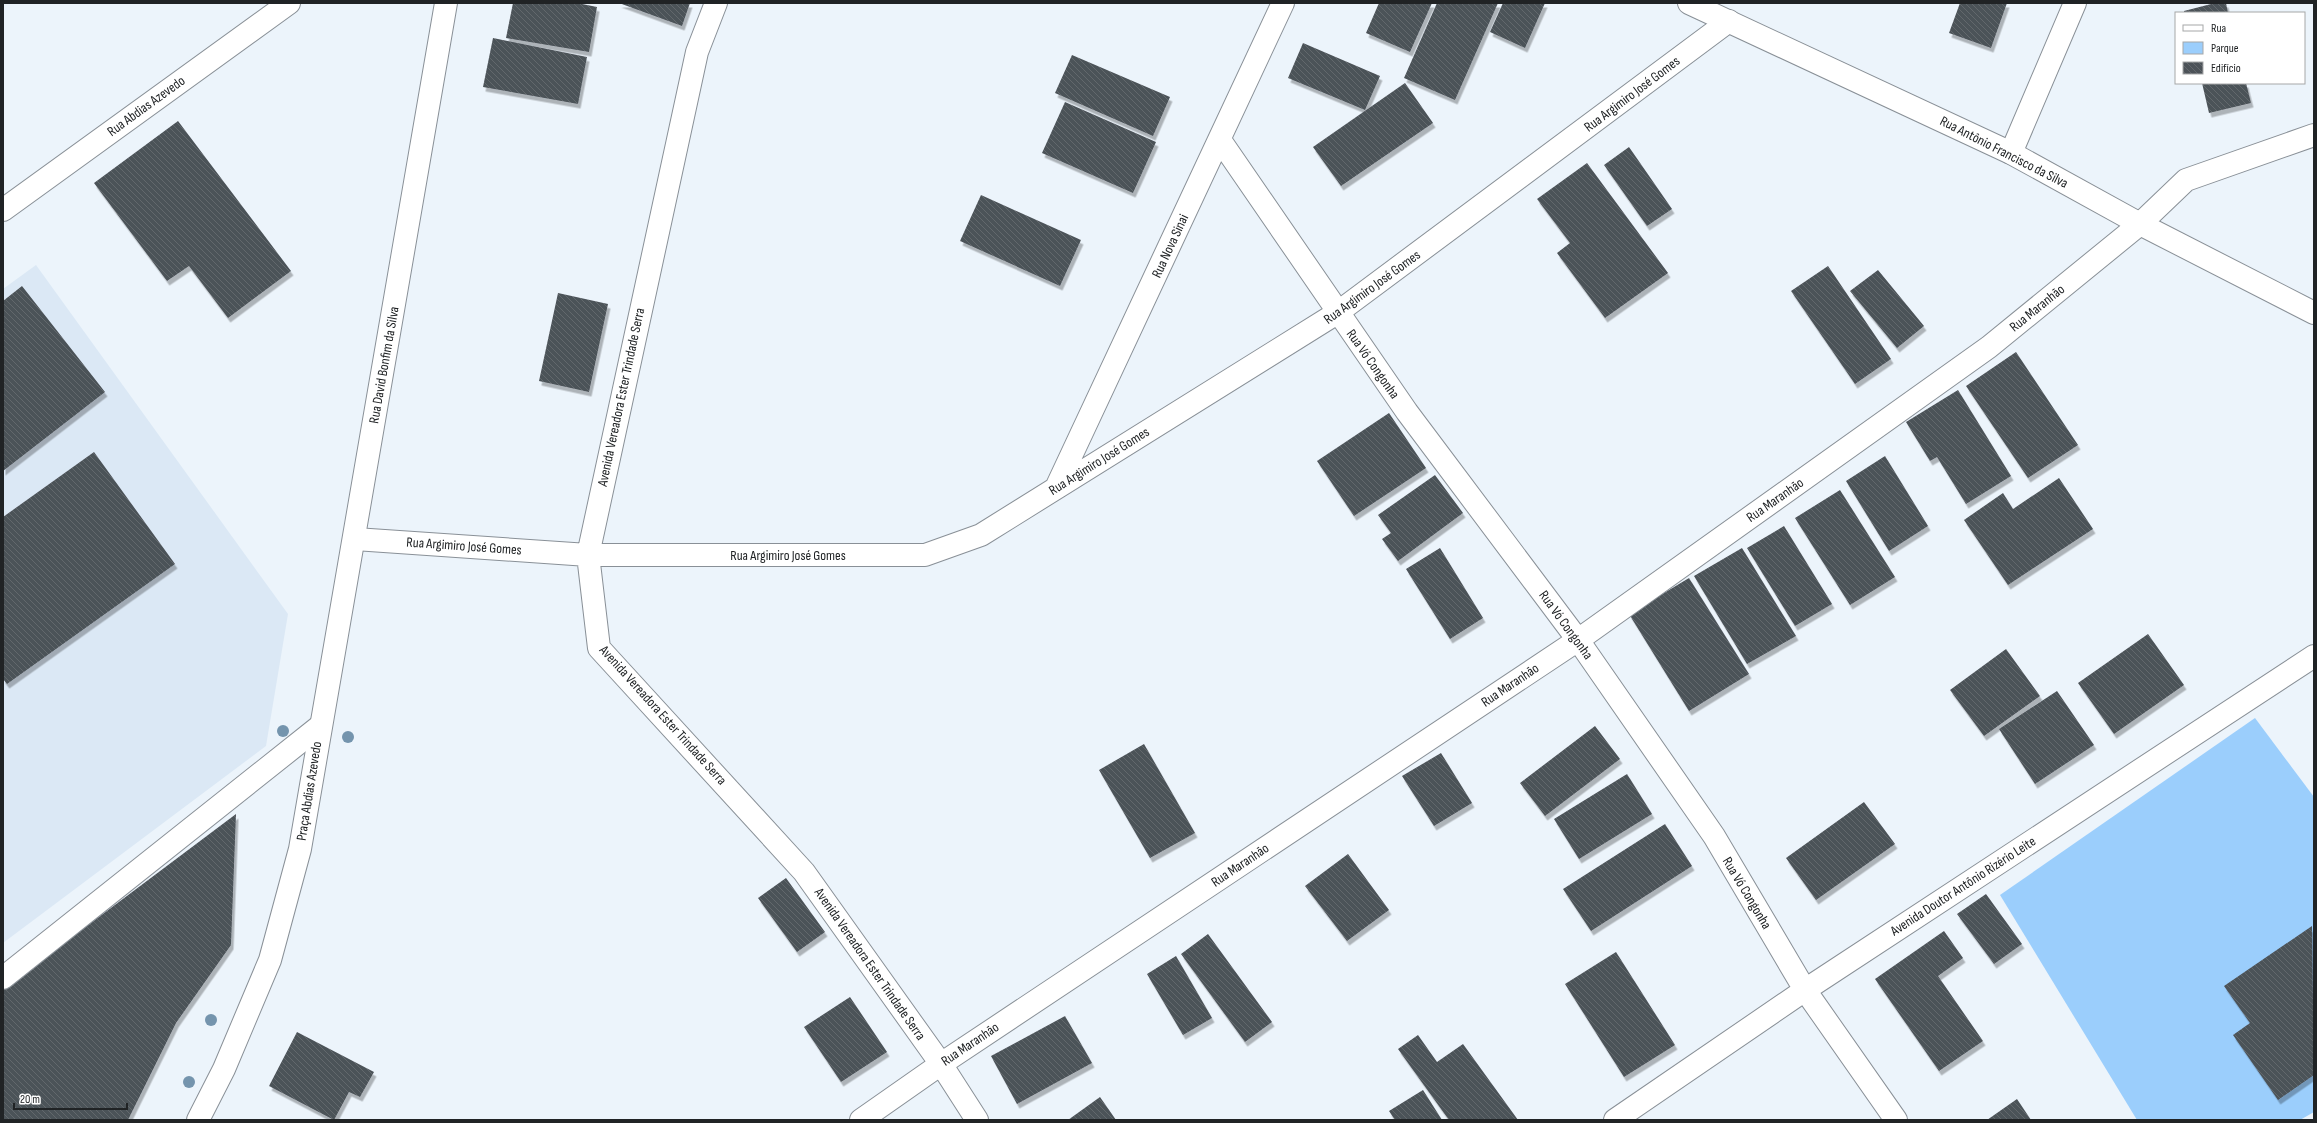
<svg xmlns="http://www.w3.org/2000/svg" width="2317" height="1123" viewBox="0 0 2317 1123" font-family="'Sofia Sans Condensed',sans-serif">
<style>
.built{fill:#dbe8f5}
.green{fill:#9bcefc}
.building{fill:url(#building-back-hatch);filter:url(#shadow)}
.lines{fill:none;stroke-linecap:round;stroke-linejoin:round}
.street-casing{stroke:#899097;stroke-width:24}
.secondary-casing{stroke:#899097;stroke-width:24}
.street{stroke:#fff;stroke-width:22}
.secondary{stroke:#fff;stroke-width:22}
.tree{fill:#7494ad}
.labels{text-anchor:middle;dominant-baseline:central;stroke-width:4;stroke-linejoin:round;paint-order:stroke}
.street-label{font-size:14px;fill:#202325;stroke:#fff}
</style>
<defs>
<pattern id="building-back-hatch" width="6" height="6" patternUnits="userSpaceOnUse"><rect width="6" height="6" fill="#4c5258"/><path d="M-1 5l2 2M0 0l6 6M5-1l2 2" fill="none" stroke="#62676c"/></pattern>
<filter id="shadow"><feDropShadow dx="2.5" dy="4.5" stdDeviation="0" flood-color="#0004"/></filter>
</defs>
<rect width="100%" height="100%" fill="#ecf4fb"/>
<path class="built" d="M36 265 288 614 266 746 3 943V289Z"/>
<path class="green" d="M2255 718 2314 797V1112L2300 1120H2137L2000 895Z"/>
<path class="building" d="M513 3H577L597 7 589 52 506 38Z
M619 3H690L682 26Z
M1379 3H1432L1410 52 1366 33Z
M1437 3H1498L1455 100 1404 78Z
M1503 3H1545L1525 48 1490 32Z
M1960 3H2007L1991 48 1949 33Z
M2215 3H2226L2228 13H2184V11Z
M493 38 587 57 578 104 483 87Z
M1303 43 1380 76 1365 110 1288 78Z
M1072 55 1170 97 1153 136 1055 93Z
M1405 83 1433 123 1341 186 1313 147Z
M2202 83H2246L2251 103 2209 113Z
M1065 102 1156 142 1133 193 1042 153Z
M178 121 291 271 228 318 189 266 167 281 94 183Z
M1629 147 1672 209 1647 226 1604 165Z
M1587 163 1668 273 1605 318 1557 253 1570 243 1537 199Z
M981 195 1081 240 1060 286 960 241Z
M1828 266 1891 359 1855 384 1791 291Z
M1878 270 1924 326 1897 348 1850 291Z
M22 286 105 392 3 471V301Z
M558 293 608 304 589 392 539 381Z
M2016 352 2078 445 2028 478 1966 386Z
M1958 390 2011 476 1966 504 1937 457 1930 461 1906 422Z
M1389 413 1426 468 1354 516 1317 461Z
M94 452 175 564 7 684 3 679V517Z
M1885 456 1928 526 1889 551 1846 481Z
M1435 475 1463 513 1398 561 1382 539 1391 533 1378 515Z
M2059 478 2093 529 2008 585 1964 520 2003 493 2013 509Z
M1840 490 1895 577 1850 605 1795 518Z
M1784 526 1832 604 1795 626 1747 548Z
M1440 548 1483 618 1450 639 1406 569Z
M1742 548 1796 636 1747 664 1694 576Z
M1689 578 1749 674 1689 711 1629 614Z
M2148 634 2184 685 2114 734 2078 683Z
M2006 649 2040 696 1984 736 1950 690Z
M2057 691 2094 745 2035 784 1999 729Z
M1595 726 1620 759 1545 816 1520 783Z
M1144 744 1195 833 1150 858 1099 770Z
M1441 753 1472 803 1434 826 1402 776Z
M1627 774 1652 814 1579 859 1554 819Z
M1864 802 1895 844 1816 900 1786 858Z
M236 814 231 945 176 1023 128 1120H3V989Z
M1665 824 1692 866 1591 931 1563 889Z
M1348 854 1389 910 1347 941 1305 886Z
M786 878 825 932 797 952 758 898Z
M1986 894 2022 944 1994 964 1957 914Z
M2312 926 2314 1075 2278 1100 2233 1035 2250 1023 2224 986Z
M1944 931 1963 958 1938 976 1983 1041 1939 1071 1875 979Z
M1208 934 1272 1022 1245 1042 1181 954Z
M1616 952 1675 1045 1624 1077 1565 984Z
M1176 956 1212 1018 1183 1035 1147 974Z
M850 997 887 1052 841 1082 804 1027Z
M1065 1016 1092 1063 1017 1104 991 1056Z
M297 1032 374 1072 360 1097 349 1092 334 1120 269 1086Z
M1418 1035 1437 1062 1463 1044 1518 1120H1449L1398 1049Z
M1423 1090 1442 1120H1395L1389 1111Z
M1100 1097 1116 1120H1068Z
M2017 1099 2031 1120H1987Z"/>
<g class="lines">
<defs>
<path id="street" d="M716 3 697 52 588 555 599 648 804 872 941 1064 977 1120
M1220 140 1407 412 1578 640 1714 836 1805 990 1896 1120
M2011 153 2075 3
M3 210 289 3
M1056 488 1283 3
M355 539 588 555H925L981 535 1337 313 1729 21
M3 978 320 726
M861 1120 941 1064 1578 640 1989 347 2140 224 2186 180 2314 135
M1615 1120 1805 990 2314 656"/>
<path id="secondary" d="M1689 3 2011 153 2140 224 2314 313
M198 1120 224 1069 270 960 300 849 446 3"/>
</defs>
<use href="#street" class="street-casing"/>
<use href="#secondary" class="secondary-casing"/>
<use href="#street" class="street"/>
<use href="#secondary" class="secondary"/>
</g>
<g class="tree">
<circle cx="283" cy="731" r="6"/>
<circle cx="348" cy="737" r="6"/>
<circle cx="211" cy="1020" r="6"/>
<circle cx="189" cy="1082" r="6"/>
</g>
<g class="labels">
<g class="street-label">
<text transform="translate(1632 94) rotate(-37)">Rua Argimiro José Gomes</text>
<text transform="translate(146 106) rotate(-36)">Rua Abdias Azevedo</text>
<text transform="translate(2004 152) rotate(27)">Rua Antônio Francisco da Silva</text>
<text transform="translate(1170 246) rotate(-65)">Rua Nova Sinai</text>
<text transform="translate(1372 287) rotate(-36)">Rua Argimiro José Gomes</text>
<text transform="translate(2037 308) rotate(-39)">Rua Maranhão</text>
<text transform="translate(1373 364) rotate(55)">Rua Vó Congonha</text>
<text transform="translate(384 365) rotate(-80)">Rua David Bonfim da Silva</text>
<text transform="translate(621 397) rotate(-78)">Avenida Vereadora Ester Trindade Serra</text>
<text transform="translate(1099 461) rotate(-32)">Rua Argimiro José Gomes</text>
<text transform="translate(1775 500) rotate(-35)">Rua Maranhão</text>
<text transform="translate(464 546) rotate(4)">Rua Argimiro José Gomes</text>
<text x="788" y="555">Rua Argimiro José Gomes</text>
<text transform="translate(1566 625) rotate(54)">Rua Vó Congonha</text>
<text transform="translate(1510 685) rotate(-34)">Rua Maranhão</text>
<text transform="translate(663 715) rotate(48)">Avenida Vereadora Ester Trindade Serra</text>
<text transform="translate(309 791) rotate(-81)">Praça Abdias Azevedo</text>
<text transform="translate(1240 865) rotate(-34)">Rua Maranhão</text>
<text transform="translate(1963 886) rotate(-33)">Avenida Doutor Antônio Rizério Leite</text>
<text transform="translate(1747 893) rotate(59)">Rua Vó Congonha</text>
<text transform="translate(870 964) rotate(55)">Avenida Vereadora Ester Trindade Serra</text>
<text transform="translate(970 1044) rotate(-34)">Rua Maranhão</text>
</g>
</g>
<rect width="2317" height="1123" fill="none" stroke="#202325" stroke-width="8"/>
<rect x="2175" y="12" width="130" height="72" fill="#ffffff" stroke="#a6a7a8"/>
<rect x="2183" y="25" width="20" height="6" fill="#ffffff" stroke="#a6a7a8"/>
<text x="2211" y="32" font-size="12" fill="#202325">Rua</text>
<rect x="2183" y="42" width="20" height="12" fill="#9bcefc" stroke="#a6a7a8"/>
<text x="2211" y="52" font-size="12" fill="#202325">Parque</text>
<rect x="2183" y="62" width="20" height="12" fill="url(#building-back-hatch)" stroke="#a6a7a8"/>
<text x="2211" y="72" font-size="12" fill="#202325">Edifício</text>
<path d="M14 1103v6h113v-6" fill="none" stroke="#202325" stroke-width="2"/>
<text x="20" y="1103" font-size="12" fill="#202325" stroke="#ffffff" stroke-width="3" paint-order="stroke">20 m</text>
</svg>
